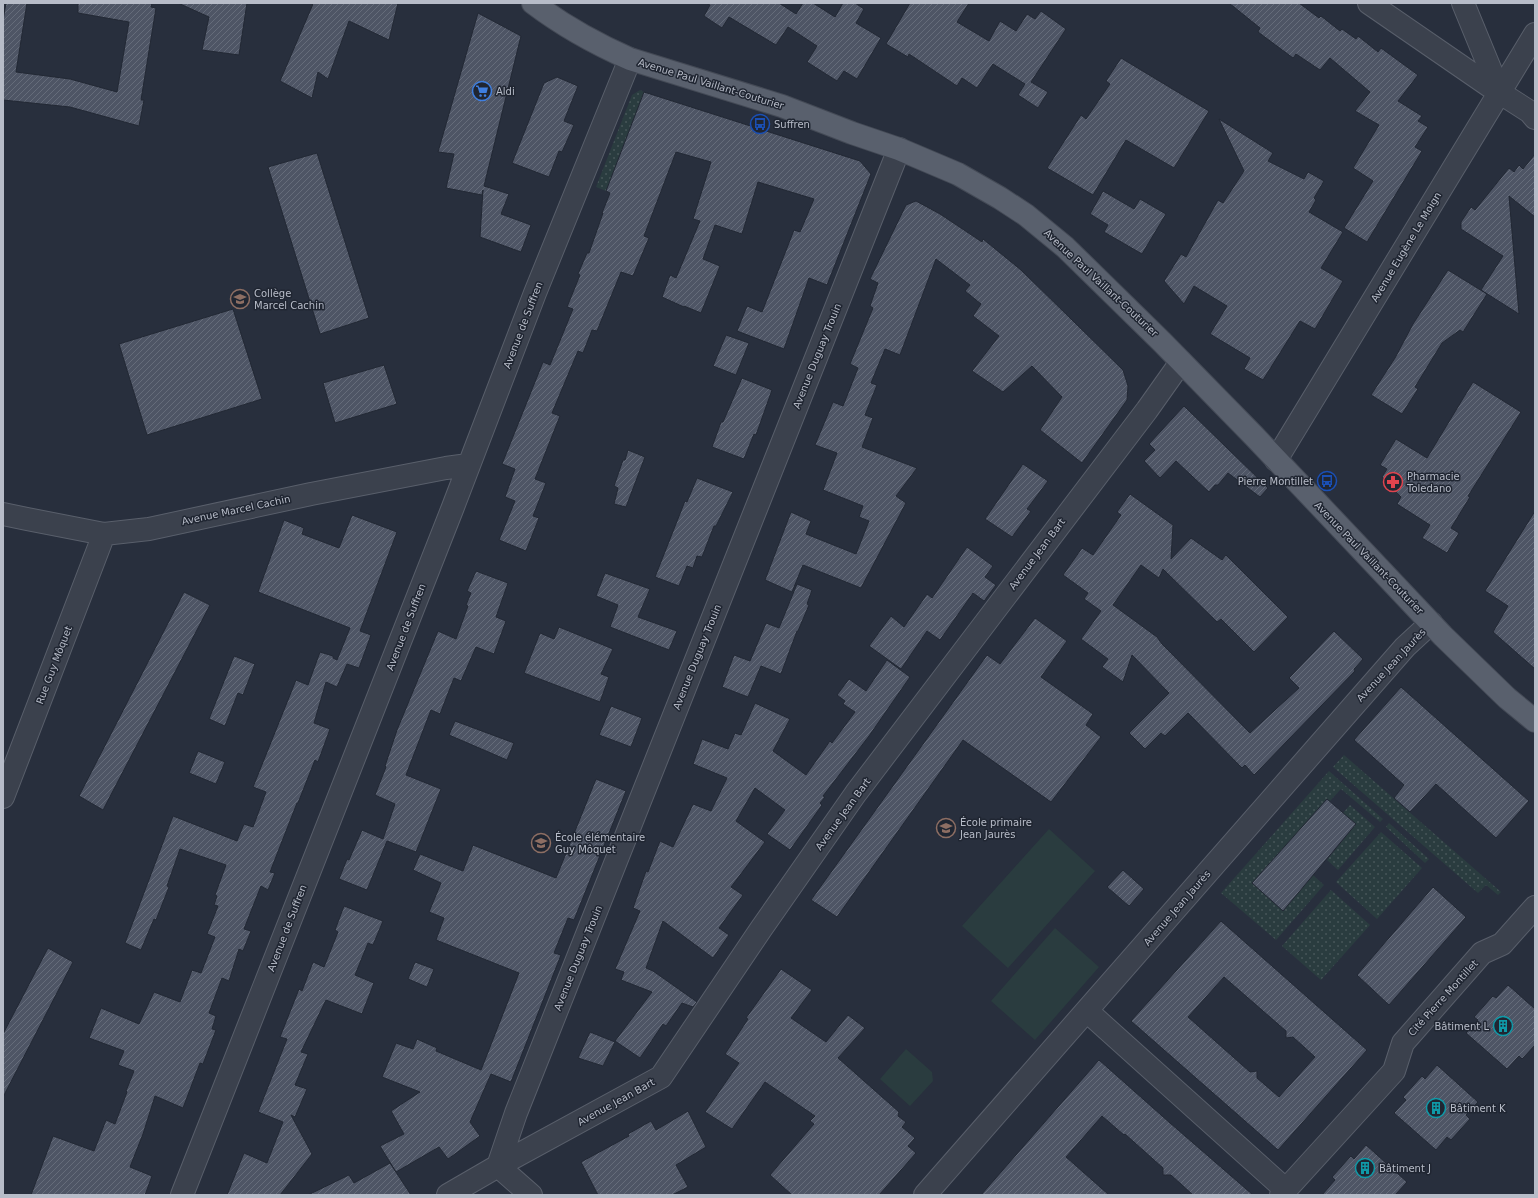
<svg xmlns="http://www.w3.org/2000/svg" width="1538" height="1198" viewBox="0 0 1538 1198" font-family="'DejaVu Sans',sans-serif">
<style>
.grass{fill:url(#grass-dots)}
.park{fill:#2a3c3f}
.building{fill:url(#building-hatch);stroke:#222834;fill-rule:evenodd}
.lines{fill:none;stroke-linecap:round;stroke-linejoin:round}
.minor-casing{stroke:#595f6b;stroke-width:24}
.major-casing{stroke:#444a56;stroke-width:24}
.minor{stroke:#3b414d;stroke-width:22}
.major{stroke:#59606d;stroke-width:22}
.labels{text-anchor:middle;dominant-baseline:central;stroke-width:3;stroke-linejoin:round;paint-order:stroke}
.street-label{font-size:10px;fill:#b7bcc8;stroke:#202632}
.poi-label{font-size:10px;fill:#b7bcc8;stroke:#202632;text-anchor:start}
</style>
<defs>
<pattern id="grass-dots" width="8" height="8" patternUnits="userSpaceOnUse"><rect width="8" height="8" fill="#2a3c3f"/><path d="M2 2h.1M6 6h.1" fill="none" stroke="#475659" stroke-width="1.8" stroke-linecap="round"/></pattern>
<pattern id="building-hatch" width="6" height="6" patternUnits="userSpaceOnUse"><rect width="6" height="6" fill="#4e5565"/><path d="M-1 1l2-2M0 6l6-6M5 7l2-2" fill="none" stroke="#656c7a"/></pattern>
</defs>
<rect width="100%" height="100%" fill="#282f3d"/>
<path class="grass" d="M640 90 644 92 606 191 596 187 632 95Z
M1344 755 1501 892 1498 895 1486 885 1478 893 1333 767Z
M1329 771 1383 819 1380 822 1341 789 1330 801 1327 799 1253 883 1283 911 1313 875 1324 885 1276 940 1221 893Z
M1350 805 1375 827 1338 870 1327 860 1356 824 1343 813Z
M1389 823 1429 859 1425 863 1386 827Z
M1381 832 1422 868 1377 919 1336 882Z
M1331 890 1370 925 1321 980 1282 946Z"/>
<path class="park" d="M1049 829 1095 871 1008 968 962 926Z
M1055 928 1099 967 1035 1040 991 1001Z
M906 1049 932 1072 933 1081 910 1106 880 1079Z"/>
<path class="building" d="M6 3H27L16 72 70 79 117 92 129 22 78 13V3H152L151 7 156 8 141 100H144L139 126 70 107 3 100V20Z
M178 3H247L239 55 202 50 209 17Z
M310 3H398L389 40 349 21 328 79 318 72 312 98 280 81 313 4Z
M706 3H779L796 14 803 3H813L835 17 843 3H855L864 9 856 23 881 38 857 79 844 71 837 81 807 62 817 46 788 27 776 45 729 17 722 28 704 16 710 5Z
M910 3H969L957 22 989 41 1000 21 1016 31 1027 14 1035 19 1041 11 1066 29 1031 82 1048 92 1038 108 1018 95 1025 84 993 64 977 88 962 78 957 86 909 54 908 57 886 44Z
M1229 3H1299L1319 18 1321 16 1340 31 1342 29 1356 39 1358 36 1378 52 1381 48 1418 75 1398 101 1422 116 1418 121 1428 127 1415 147 1422 151 1367 242 1344 228 1373 181 1353 168 1379 125 1355 111 1370 92 1330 58 1320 70 1296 54 1293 58 1258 32 1260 28Z
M478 13 521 36 484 186 509 194 501 214 531 225 521 252 480 237 483 190 482 195 446 188 454 154 438 152Z
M1121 58 1209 111 1174 168 1126 140 1093 195 1047 168 1081 115 1086 119 1110 84 1106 81Z
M557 77 578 86 564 121 574 125 562 152 559 151 549 177 512 163 544 83Z
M644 92 860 161 871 174 827 285 809 278 784 349 737 331 747 306 762 312 794 230 800 232 814 199 758 182 742 234 715 225 703 259 720 266 701 313 684 306V307L662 297 670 275 676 278 700 221 693 219 711 162 676 152 644 236 649 238 633 276 621 272 597 331 592 330 583 353 578 351 552 413 560 416 535 479 546 483 533 516 539 518 526 551 499 540 515 501 505 497 515 469 502 464 543 362 550 365 573 309 567 307 580 275 578 274 587 253H589L603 213H602L610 193 606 191Z
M1219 119 1273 153 1268 161 1304 179 1308 172 1324 181 1314 198 1316 200 1309 212 1343 232 1321 268 1343 281 1315 329 1300 321 1263 380 1244 369 1250 358 1210 334 1227 306 1194 286 1184 304 1164 281 1181 254 1186 257 1218 200 1223 203 1244 171Z
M317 153 369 318 320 334 268 167Z
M1535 154V217L1509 196 1519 314 1481 290 1503 256 1461 229V222L1471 207 1475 210 1509 168 1514 172 1519 165 1523 169Z
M1103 191 1134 209 1140 199 1166 214 1142 254 1104 232 1108 225 1090 214Z
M916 201 940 214 982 242 983 239 1021 270 1123 370 1128 386 1127 400 1082 463 1040 430 1062 397 1032 366 1003 392 972 371 999 336 973 316 981 304 965 291 970 285 936 259 900 355 885 349 871 383 877 385 865 415 873 418 862 447 917 468 896 496 906 503 861 588 803 565 792 592 765 580 791 512 811 521 806 534 856 554 869 521 859 517 863 506 823 490 837 453 815 445 833 402 843 406 858 368 850 364 873 308 870 306 878 283 870 279 906 205Z
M1448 270 1487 294 1463 332 1460 330 1442 343 1415 387 1418 389 1402 414 1371 395 1395 358 1413 324Z
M233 309 262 399 147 435 119 344Z
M726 335 749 343 736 375 713 366Z
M384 365 397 404 335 423 323 383Z
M742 378 772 390 756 435 754 434 744 459 712 447 721 422H723Z
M1473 382 1521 412 1468 496 1470 497 1451 528 1459 533 1447 553 1422 538 1430 525 1397 504 1401 497 1382 477 1387 469 1380 465 1396 439 1427 458Z
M1184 406 1268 488 1260 497 1228 473 1218 485H1215L1209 492 1176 461 1160 478 1144 461 1155 450 1149 444Z
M628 450 645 457 626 507 614 504 618 488 614 486 623 460H625Z
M1023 464 1048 481 1027 509 1031 511 1012 537 985 519Z
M697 478 733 492 716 526H714L702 557 697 556 693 568 687 566 679 586 655 577 685 501 687 502Z
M1130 494 1173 525 1171 559 1191 538 1222 560 1226 555 1288 617 1254 652 1221 619 1217 622 1163 569 1159 578 1141 565 1113 605 1157 637 1162 644 1250 733 1299 688 1289 678 1334 631 1363 659 1354 669 1355 671 1254 775 1245 765 1242 768 1188 713 1165 736 1161 733 1145 749 1129 733 1169 693 1132 655 1123 682 1102 667 1108 659 1081 639 1101 611 1084 599 1088 593 1063 575 1082 548 1093 555 1121 515 1117 512Z
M1535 511V669L1493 632 1508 606 1485 591Z
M352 515 397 532 360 631 371 635 359 668 347 664 337 687 326 682 314 723 330 729 318 762 315 760 298 803H297L270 872 275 873 268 890 261 886 244 929 251 931 243 951 239 949 229 981 222 978 209 1013 216 1016 212 1029 216 1030 203 1064 200 1063 183 1108 155 1096 143 1134 130 1167 152 1176 145 1195H31L53 1136 94 1151 106 1120 115 1124 127 1092 126 1091 134 1071 118 1065 124 1051 89 1038 101 1008 139 1024 154 992 180 1002 192 970 201 973 215 937 207 934 218 906 214 905 217 896 215 895 226 865 180 849 167 886 169 887 156 920 154 919 141 950 125 943 173 816 237 841 244 824 253 827 266 792 253 787 296 680 308 685 320 652 333 656V658L337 660 350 628 258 592 284 520 304 528 302 534 339 548Z
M967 547 993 566 985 577 996 585 984 601 973 593 940 640 927 631 901 669 869 646 891 616 904 627 927 594 932 598Z
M476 571 508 583 496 617 506 621 494 654 476 647 461 681 454 678 440 714 431 710 406 775 441 789 416 852 387 841 367 890 339 879 347 859 349 860 362 830 383 839 395 804 375 795 386 767 385 766 397 730 438 631 456 639 468 606 466 605 471 593 467 591Z
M605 573 650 589 638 617 677 631 669 650 610 627 618 605 596 596Z
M797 584 812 590 807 604 809 605 798 631H797L781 674 761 666 748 697 722 687 734 655 750 661 766 623 779 628Z
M184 592 210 605 103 810 79 796Z
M1035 618 1067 641 1041 677 1093 714 1086 725 1101 737 1051 802 963 740 837 917 811 900 987 655 1000 664Z
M559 627 613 649 601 674 609 677 600 702 524 673 540 633 554 639Z
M234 656 255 664 243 695 238 693 225 726 209 719Z
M887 660 910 677 869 736 823 796 825 797 820 803 822 805 790 850 767 834 785 810 755 788 736 821 765 842 731 887 743 895 719 928 729 935 713 958 663 921 646 968 653 971 697 1002 693 1007 682 1003 666 1026 663 1024 640 1058 615 1041 652 992 621 980 624 972 615 969 640 911 633 908 646 871 648 872 660 841 673 847 693 804 711 811 727 778 693 764 702 739 728 749 735 733 741 735 755 703 790 719 773 751 806 775 830 741 832 743 855 712 843 704 845 701 837 695 849 679 866 691Z
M1401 687 1529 801 1496 838 1436 784 1410 812 1394 798 1404 785 1354 740Z
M611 706 642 718 631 747 599 735Z
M455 721 514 743 507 760 449 735Z
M198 751 225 762 216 784 189 773Z
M596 779 626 791 574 920 568 918 554 953 561 955 511 1082 491 1074 470 1122 480 1136 448 1159 439 1147 396 1172 380 1146 404 1134 391 1111 420 1092 382 1077 396 1043 413 1049 417 1039 437 1048 436 1051 481 1070 519 973 436 940 444 918 429 912 441 883 413 870 420 854 463 871 473 845 556 878Z
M1327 799 1356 824 1283 911 1252 883Z
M1123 870 1144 889 1129 906 1107 887Z
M1433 887 1466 917 1389 1005 1357 975Z
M344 906 383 921 373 945 368 943 355 975 374 983 362 1014 326 1000 301 1052 308 1054 295 1085 307 1089 295 1117 291 1115 312 1154 280 1195H227L244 1153 267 1163 283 1122 258 1112 287 1039 280 1037 299 989 302 991 313 962 324 967 338 932 335 930Z
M1221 921 1367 1050 1278 1150 1131 1021ZM1224 977 1286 1031V1038L1293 1037 1315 1057 1279 1097 1257 1078V1071L1250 1072 1188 1017Z
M48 948 73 962 3 1097V1034Z
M415 962 434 969 427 987 408 979Z
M781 969 812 990 791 1018 826 1042 848 1015 865 1028 838 1058 899 1112 898 1116 906 1122 902 1127 915 1138 908 1146 916 1153 879 1195H792L770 1175 814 1124 810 1121 815 1116 765 1082 732 1129 705 1112 739 1063 725 1054 748 1019 746 1018Z
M1508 985 1535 1009V1045L1522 1059 1519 1056 1507 1069 1466 1033 1478 1020 1474 1017 1493 996 1496 998Z
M590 1032 615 1042 603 1066 578 1058Z
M1099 1060 1170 1123 1253 1195H1193L1171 1175H1163V1168L1125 1134 1124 1135 1102 1116 1066 1157 1109 1195H981Z
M1437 1065 1478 1102 1466 1115 1470 1119 1451 1140 1447 1137 1436 1150 1394 1113 1406 1100 1403 1097 1422 1076 1425 1079Z
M688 1111 706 1147 676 1165 688 1187 672 1195H598L581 1162 629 1136 628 1134 651 1121 656 1130Z
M1366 1145 1407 1182 1395 1195H1322L1335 1180 1332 1177 1351 1156 1354 1159Z
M390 1163 411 1195H308L349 1175 354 1183Z"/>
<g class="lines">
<defs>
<path id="minor" d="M1369 3 1491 87 1530 112 1535 118
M1463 3 1500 93
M1276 460 1535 34
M3 514 27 519 104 534 149 529 311 494 446 468 468 465
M3 797 104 534
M1087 1011 1286 1190
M498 1166 516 1113 899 149
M498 1166 531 1195
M182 1195 453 507 535 293 630 59
M448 1195 498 1166 661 1077 761 929 856 793 1147 410 1181 362
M925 1195 1405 647 1431 623
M1281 1195 1394 1071 1403 1043 1482 953 1502 944 1535 907"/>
<path id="major" d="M533 3C562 25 596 44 630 59L782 106 852 133 899 149 958 174 1000 198 1026 215 1065 247 1162 342 1254 436 1443 636 1507 698 1535 721"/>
</defs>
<use href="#minor" class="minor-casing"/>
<use href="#major" class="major-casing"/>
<use href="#minor" class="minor"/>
<use href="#major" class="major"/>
</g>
<defs>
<symbol id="supermarket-ring" viewBox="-11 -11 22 22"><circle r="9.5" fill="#202632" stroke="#3f7fe0" stroke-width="1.5"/><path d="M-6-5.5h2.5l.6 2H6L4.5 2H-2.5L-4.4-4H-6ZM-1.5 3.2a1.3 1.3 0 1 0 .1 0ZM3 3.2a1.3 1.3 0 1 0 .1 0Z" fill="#3f7fe0"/></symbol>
<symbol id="bus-ring" viewBox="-11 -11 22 22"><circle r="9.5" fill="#202632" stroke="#1a4fb4" stroke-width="1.5"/><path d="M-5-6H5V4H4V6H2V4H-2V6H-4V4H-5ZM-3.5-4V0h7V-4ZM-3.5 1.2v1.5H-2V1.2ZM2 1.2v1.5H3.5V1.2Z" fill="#1a4fb4"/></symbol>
<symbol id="school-ring" viewBox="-11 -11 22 22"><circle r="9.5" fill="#202632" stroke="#8d6e63" stroke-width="1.5"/><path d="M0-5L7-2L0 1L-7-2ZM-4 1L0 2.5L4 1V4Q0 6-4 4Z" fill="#8d6e63"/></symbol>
<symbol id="pharmacy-ring" viewBox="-11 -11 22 22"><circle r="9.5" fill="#202632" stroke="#e0444e" stroke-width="1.5"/><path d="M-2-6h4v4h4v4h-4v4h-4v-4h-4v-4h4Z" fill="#e0444e"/></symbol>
<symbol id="building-ring" viewBox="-11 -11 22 22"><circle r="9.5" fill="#202632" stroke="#0f9aa8" stroke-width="1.5"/><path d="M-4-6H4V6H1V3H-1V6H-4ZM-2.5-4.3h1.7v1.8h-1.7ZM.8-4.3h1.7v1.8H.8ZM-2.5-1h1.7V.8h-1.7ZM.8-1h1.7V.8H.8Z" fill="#0f9aa8"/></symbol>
</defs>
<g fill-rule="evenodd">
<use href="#supermarket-ring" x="471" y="80" width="22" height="22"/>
<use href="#bus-ring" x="749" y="113" width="22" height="22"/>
<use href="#school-ring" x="229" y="288" width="22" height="22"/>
<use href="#bus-ring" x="1316" y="470" width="22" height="22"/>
<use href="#pharmacy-ring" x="1382" y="471" width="22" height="22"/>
<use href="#school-ring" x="935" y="817" width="22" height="22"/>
<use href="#school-ring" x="530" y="832" width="22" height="22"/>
<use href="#building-ring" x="1492" y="1015" width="22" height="22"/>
<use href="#building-ring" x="1425" y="1097" width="22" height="22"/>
<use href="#building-ring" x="1354" y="1157" width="22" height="22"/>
</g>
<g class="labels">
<g class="street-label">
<text transform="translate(711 84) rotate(17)">Avenue Paul Vaillant-Couturier</text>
<text transform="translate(1406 247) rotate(-59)">Avenue Eugène Le Moign</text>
<text transform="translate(1101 283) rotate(43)">Avenue Paul Vaillant-Couturier</text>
<text transform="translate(523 325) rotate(-69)">Avenue de Suffren</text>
<text transform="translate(817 356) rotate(-68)">Avenue Duguay Trouin</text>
<text transform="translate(236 510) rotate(-12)">Avenue Marcel Cachin</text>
<text transform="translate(1037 554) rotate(-53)">Avenue Jean Bart</text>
<text transform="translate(1369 558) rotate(46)">Avenue Paul Vaillant-Couturier</text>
<text transform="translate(406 627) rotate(-69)">Avenue de Suffren</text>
<text transform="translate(697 657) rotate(-68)">Avenue Duguay Trouin</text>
<text transform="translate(54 665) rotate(-69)">Rue Guy Môquet</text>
<text transform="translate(1391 665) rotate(-47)">Avenue Jean Jaurès</text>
<text transform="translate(843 814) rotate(-54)">Avenue Jean Bart</text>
<text transform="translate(1177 908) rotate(-49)">Avenue Jean Jaurès</text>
<text transform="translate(287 928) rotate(-69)">Avenue de Suffren</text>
<text transform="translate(578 958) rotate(-68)">Avenue Duguay Trouin</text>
<text transform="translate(1443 998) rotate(-48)">Cité Pierre Montillet</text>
<text transform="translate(616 1102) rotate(-29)">Avenue Jean Bart</text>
</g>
<g class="poi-label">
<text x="496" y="91">Aldi</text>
<text x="774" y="124">Suffren</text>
<text x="254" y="293">Collège<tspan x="254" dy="12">Marcel Cachin</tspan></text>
<text x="1407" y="476">Pharmacie<tspan x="1407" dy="12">Toledano</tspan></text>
<text x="1313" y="481" text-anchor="end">Pierre Montillet</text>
<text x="960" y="822">École primaire<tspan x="960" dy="12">Jean Jaurès</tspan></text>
<text x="555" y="837">École élémentaire<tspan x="555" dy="12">Guy Môquet</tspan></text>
<text x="1489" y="1026" text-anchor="end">Bâtiment L</text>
<text x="1450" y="1108">Bâtiment K</text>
<text x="1379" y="1168">Bâtiment J</text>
</g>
</g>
<rect width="1538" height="1198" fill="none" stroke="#b7bcc8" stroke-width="8"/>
</svg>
